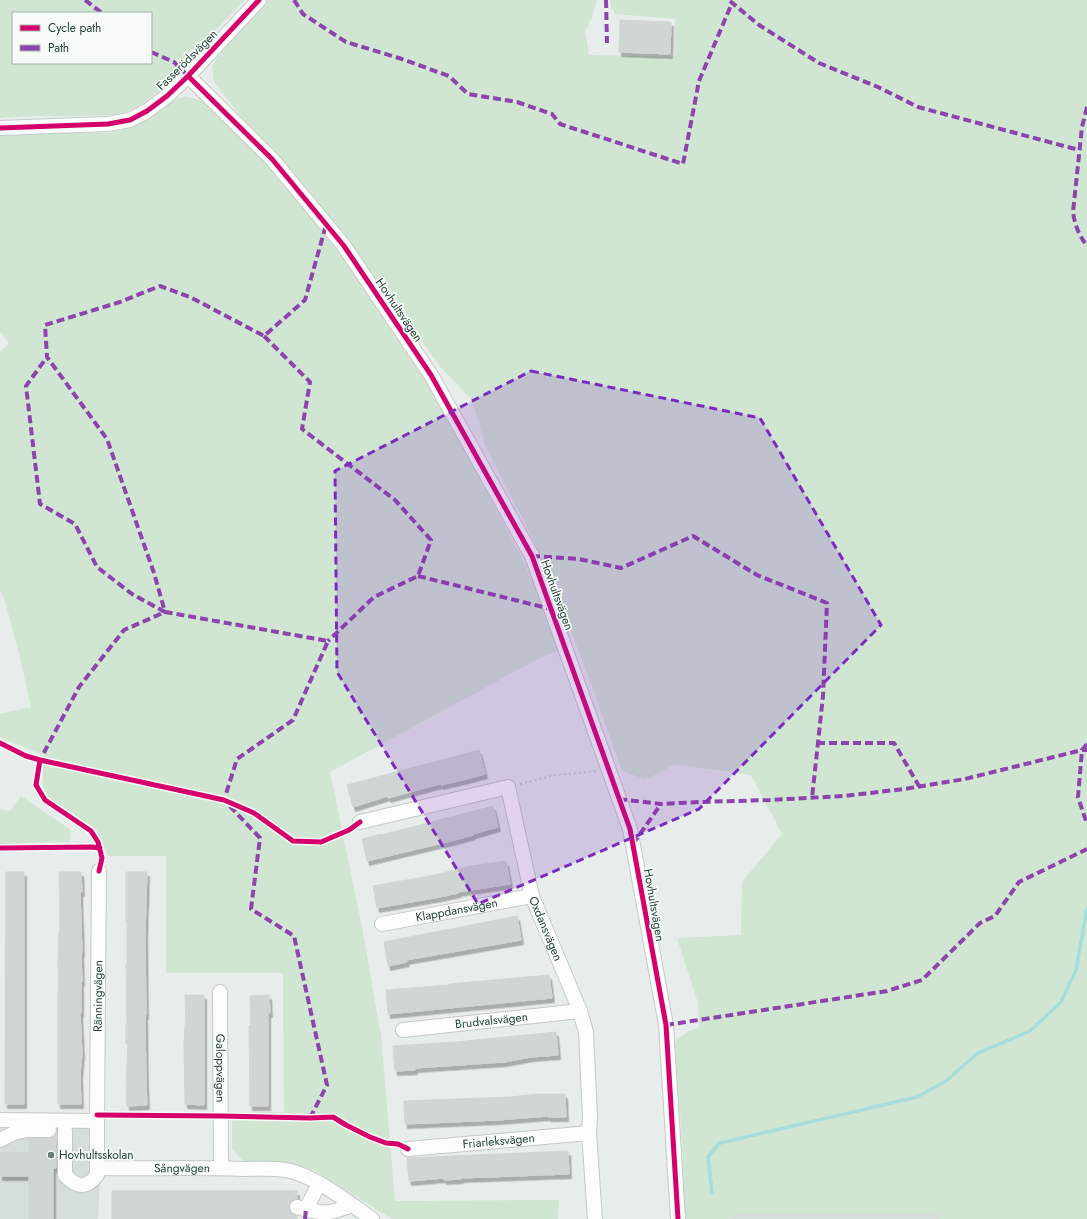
<svg xmlns="http://www.w3.org/2000/svg" width="1087" height="1219" viewBox="0 0 1087 1219" font-family="Jost,sans-serif">
<style>
.built{fill:#d5ded9}
.green{fill:#d0e6d3;fill-rule:evenodd}
.lines{fill:none;stroke-linecap:round;stroke-linejoin:round}
.stream{stroke:#a7dddc;stroke-width:3.5}
.building{fill:#cfd6d3;stroke:#d0d6d3;filter:url(#shadow)}
.minor-casing{stroke:#c4cac7;stroke-width:16}
.path{stroke:#c6cfca;stroke-width:2;stroke-dasharray:2 3;stroke-linecap:butt}
.minor{stroke:#fbfcfc;stroke-width:14}
.quiet{stroke:#8e44ad;stroke-width:4;stroke-dasharray:8 4;stroke-linecap:butt}
.cycleway-casing{stroke:#f6fbf8;stroke-width:8}
.cycleway{stroke:#d6006c;stroke-width:5}
.marked{fill:#7b2cbf;fill-opacity:0.2;stroke:#7b2cbf;stroke-width:3;stroke-dasharray:8 5;stroke-linejoin:round}
.poi-dot{fill:#687e74;stroke:#f6fbf8;stroke-width:1.5}
.labels{text-anchor:middle;dominant-baseline:central;stroke-width:3.5;stroke-linejoin:round;paint-order:stroke}
.street-label{font-size:12px;fill:#234235;stroke:#f6fbf8}
.poi-label{font-size:12px;fill:#234235;stroke:#f6fbf8;text-anchor:start}
</style>
<defs>
<filter id="shadow"><feDropShadow dx="2.5" dy="4.5" stdDeviation="0" flood-color="#0004"/></filter>
</defs>
<rect width="100%" height="100%" fill="#e7edea"/>
<path class="built" d="M0 1126H103L98 1219H0Z
M731 1214H940V1219H731Z"/>
<path class="green" d="M0 0H245L204 42 162 89 137 107 120 115 76 116H35L0 118ZM13 13H151V63H13Z
M268 0H597L592 17 585 31 589 55 674 57 675 19 615 14 610 5V0H1087V1219H940L939 1214H731V1219H685L682 1140 675 1045 677 1039 689 1031 699 1028 698 1003 677 938 741 935 742 882 782 834 751 775 673 764 658 774 644 779 622 771 586 670 541 555 485 445 472 400 441 368 412 327 335 226 253 132 214 82 212 66 224 48Z
M185 96 203 101 229 122 256 149 302 205 342 257 392 328 442 408 523 560 544 609 560 650 538 659 330 772 362 927 381 1035 395 1201 559 1200 558 1219H392L314 1170 291 1164 244 1162 232 1149V1112H284L283 973H166V856H108L96 829 48 798 43 786V755L0 737V714L31 707 19 653 4 598 0 590V352L9 343 0 331V137L3 133H108L131 127 151 118 171 102 178 98Z
M21 796 71 830 70 842 0 844V809L10 811Z"/>
<g class="lines">
<path class="stream" d="M712 1193 708 1157 720 1143 917 1097 946 1081 978 1053 1030 1031 1061 1002 1076 970 1087 908"/>
</g>
<path class="building" d="M620 20 671 22 670 54 619 52Z
M479 750 485 774 467 779 441 785 440 784 388 798V796L353 807 347 785Z
M493 806 498 827 473 834V835L455 840 367 861 362 839 381 834V835Z
M506 861 510 884 458 892V893L440 897 377 908 373 886 435 875 466 867Z
M6 872H24V1104H5Z
M59 872H81L82 892H80L82 953H81L82 982H81V1013H80L82 1053 80 1075 81 1104H58V993H59L58 963 59 932H60Z
M126 872H147L145 935 146 1015H145L146 1084 147 1105 127 1106 126 1085 128 1044H126V1024H127L126 965H127V922H126Z
M517 916 521 940 406 960 407 962 388 966 384 942Z
M549 975 552 998 388 1014 386 990 450 985 449 984Z
M185 995H204V1105L185 1104 184 1044 185 1025H186Z
M269 995 270 1013H268V1106H250L249 1026H251L250 996Z
M556 1032 558 1055 531 1057 504 1062 415 1068V1070L395 1071 393 1046 456 1042Z
M537 1094H565L566 1117H548V1116L498 1120 405 1124 404 1101 511 1097Z
M56 1134V1168H53V1219H29V1176H0V1153H29V1138H49L54 1137Z
M568 1151 569 1174 461 1178V1179L444 1180V1178L409 1181 407 1158Z
M112 1191H297V1199L291 1201 289 1205V1209L291 1213 297 1216V1219H112Z"/>
<g class="lines">
<defs>
<g id="minor">
<path d="M188 76 272 159 344 246 431 375 532 556 630 829 666 1025 678 1219"/>
<path d="M0 128 108 124 130 120 147 111 167 96 188 76 259 0"/>
<path id="s1" d="M360 822 508 787 532 896 580 1011 586 1032 590 1117 589 1133 595 1219"/>
<path id="s2" d="M382 924 532 896"/>
<path id="s3" d="M220 992 221 1168"/>
<path id="s4" d="M403 1030 580 1011"/>
<path id="s5" d="M0 1120 97 1121V1168C146 1169 195 1167 243 1169 261 1169 280 1167 297 1173 325 1183 349 1203 372 1219"/>
<path id="s6" d="M97 1121 99 871"/>
<path d="M65 1130V1175C77 1188 86 1189 97 1175V1168"/>
<path d="M0 1140 14 1133 26 1130H49"/>
<path id="s7" d="M408 1149 589 1133"/>
<path d="M297 1207C323 1214 327 1215 352 1205"/>
<path d="M306 1209 319 1184"/>
</g>
</defs>
<use href="#minor" class="minor-casing"/>
<path class="path" d="M520 784 555 775 597 771"/>
<use href="#minor" class="minor"/>
<path class="quiet" d="M85 0 102 13
M294 0 303 14 346 42 399 58 449 76 468 94 517 102 552 114 560 124 683 164 699 81 732 3
M606 0 607 43
M730 1 759 25 819 63 878 87 918 107 1079 150
M151 52 174 62 188 76
M1087 107 1082 127 1073 212C1075 226 1079 235 1087 246
M264 336 310 382 302 429 395 500 431 540 418 576 374 597 328 641
M532 556 579 559 621 568 693 536 757 575 827 603 823 696 812 798
M418 576 551 609
M817 743H894L919 786
M1087 744 1082 750 1078 797 1087 824
M39 764 40 760 79 687 124 630 165 612 132 594 97 567 75 524 40 504 26 386 47 357
M619 799 661 804 701 802 770 800 844 796 904 789 965 779 1082 750H1087
M633 844 661 804
M666 1025 887 991 922 980 980 923 995 916 1019 882 1087 849
M310 1118 327 1085 294 936 251 909 260 838 224 800 237 759 293 720 328 641 165 612 154 573 107 439 47 357 45 325 120 302 160 286 190 297 264 336 305 300 326 225
M305 1219 306 1209"/>
<defs>
<path id="cycleway" d="M188 76 272 159 344 246 431 375 532 556 630 829 666 1025 678 1219
M0 128 108 124 130 120 147 111 167 96 188 76 259 0
M0 743 26 756 40 760 224 800 254 813 293 841 321 842 349 830 360 822
M40 760 36 785 45 800 91 831 98 842 102 858 99 871
M0 848 92 847 100 848
M97 1115 221 1116 310 1118 333 1117 346 1125 370 1137 386 1143 398 1144 408 1149"/>
</defs>
<use href="#cycleway" class="cycleway-casing"/>
<use href="#cycleway" class="cycleway"/>
</g>
<path class="marked" d="M531 371 760 418 881 625 699 809 478 904 337 672 335 471Z"/>
<circle class="poi-dot" cx="51" cy="1155" r="4"/>
<g class="labels">
<g class="street-label">
<text transform="translate(187 60) rotate(-45)">Fasserödsvägen</text>
<text transform="translate(399 310) rotate(56)">Hovhultsvägen</text>
<text transform="translate(557 595) rotate(70)">Hovhultsvägen</text>
<text transform="translate(654 905) rotate(80)">Hovhultsvägen</text>
<text stroke="none"><textPath href="#s2" startOffset="76">Klappdansvägen</textPath></text>
<text stroke="none"><textPath href="#s1" startOffset="299">Oxdansvägen</textPath></text>
<text stroke="none"><textPath href="#s6" startOffset="125">Ränningvägen</textPath></text>
<text stroke="none"><textPath href="#s4" startOffset="89">Brudvalsvägen</textPath></text>
<text stroke="none"><textPath href="#s3" startOffset="76">Galoppvägen</textPath></text>
<text stroke="none"><textPath href="#s7" startOffset="91">Friarleksvägen</textPath></text>
<text stroke="none"><textPath href="#s5" startOffset="229">Sångvägen</textPath></text>
</g>
<g class="poi-label">
<text x="59" y="1155">Hovhultsskolan</text>
</g>
</g>
<rect x="12" y="12" width="140" height="52" fill="#f6fbf8" stroke="#a2b1aa"/>
<rect x="20" y="25" width="20" height="6" fill="#d6006c" stroke="#a2b1aa"/>
<text x="48" y="32" font-size="12" fill="#234235">Cycle path</text>
<rect x="20" y="45" width="20" height="6" fill="#8e44ad" stroke="#a2b1aa"/>
<text x="48" y="52" font-size="12" fill="#234235">Path</text>
</svg>
